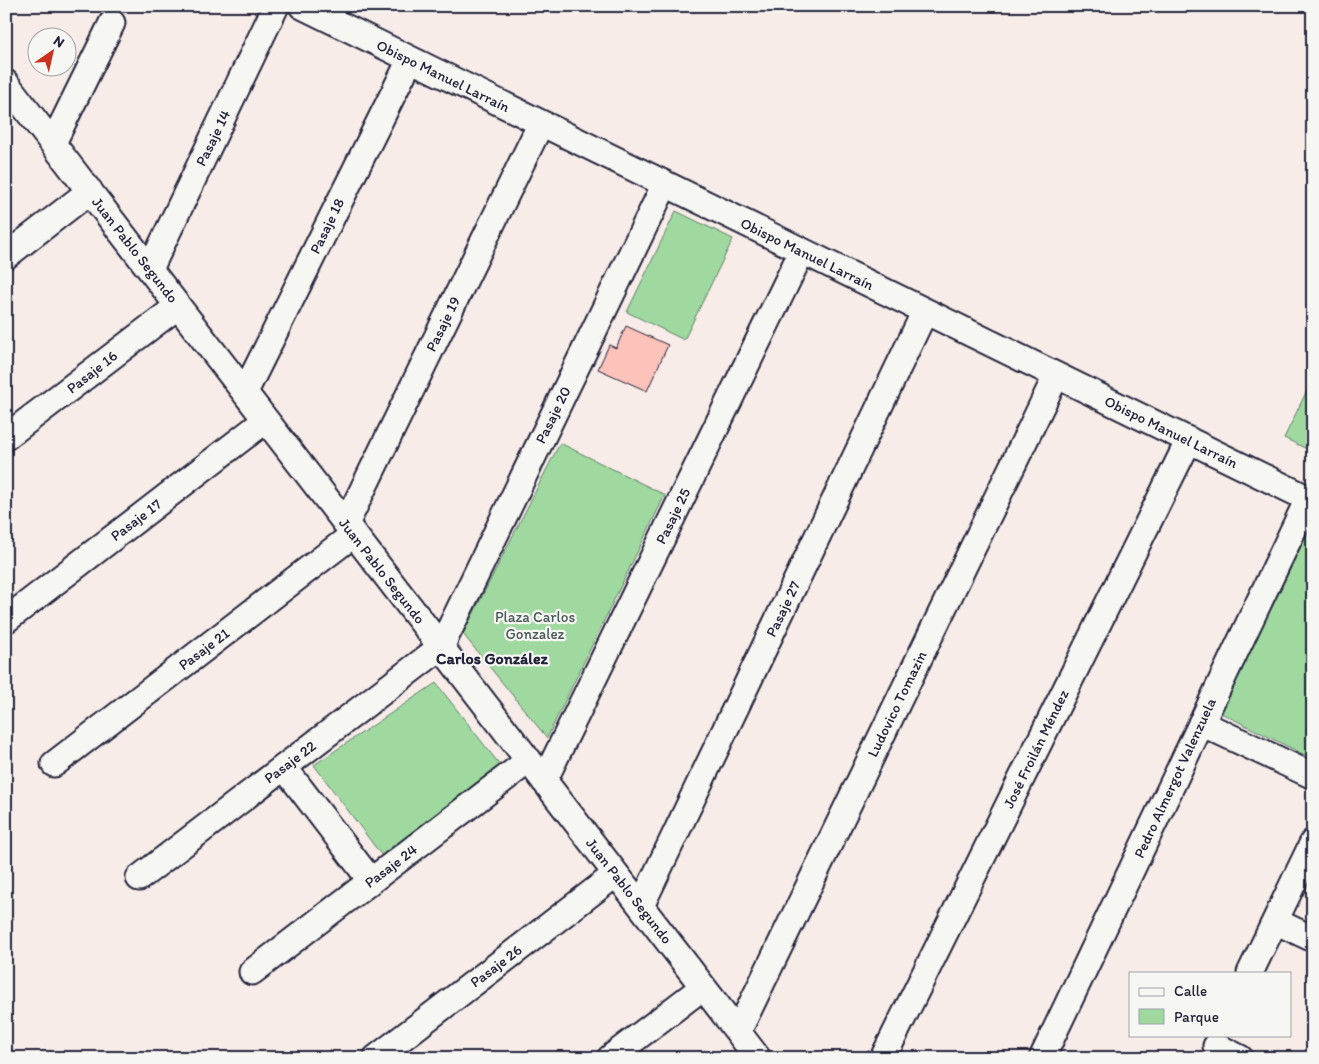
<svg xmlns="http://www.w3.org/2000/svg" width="1319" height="1064" viewBox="0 0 1319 1064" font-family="Itim,sans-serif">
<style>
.green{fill:#9fd99f;stroke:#607e6d}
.building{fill:#fdc2ba;stroke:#22223b}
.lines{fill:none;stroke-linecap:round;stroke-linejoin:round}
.street-casing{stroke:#22223b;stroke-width:29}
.street{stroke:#f6f6f2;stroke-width:25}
.labels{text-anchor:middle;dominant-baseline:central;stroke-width:4.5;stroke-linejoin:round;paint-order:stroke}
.street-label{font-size:15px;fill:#22223b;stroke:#f6f6f2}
.park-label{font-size:15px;fill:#485959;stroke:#f6f6f2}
.neighbourhood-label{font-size:16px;font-weight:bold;fill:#22223b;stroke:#f6f6f2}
</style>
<rect width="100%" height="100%" fill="#f7ece7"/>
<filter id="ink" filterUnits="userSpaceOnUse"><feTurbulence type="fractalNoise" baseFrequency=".02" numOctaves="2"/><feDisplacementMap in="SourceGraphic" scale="10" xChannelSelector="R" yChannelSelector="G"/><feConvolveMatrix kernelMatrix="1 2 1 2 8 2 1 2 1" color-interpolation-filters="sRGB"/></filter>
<g filter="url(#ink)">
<path class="green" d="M676 211 733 239 684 340 627 312Z
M1313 378V452L1284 438Z
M560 443 665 495 547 738 463 634Z
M1313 521V759L1219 712Z
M436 683 500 765 382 856 314 765Z"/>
<path class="building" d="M626 326 668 345 647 391 598 369 609 345 616 348Z"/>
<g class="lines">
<defs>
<path id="street" d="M302 6 1313 501
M6 83 758 1058
M53 143 112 23
M6 256 90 191
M150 269 276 6
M245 392 410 60
M6 437 178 306
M346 524 541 123
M6 620 266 420
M1201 723 1313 776
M54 764 354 534
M284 767 371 881
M544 781 802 251
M139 878 441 647 665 184
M641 906 925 311
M1275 921 1313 939
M252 972 529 760
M1250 973 1313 842
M738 1032 1056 376
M1216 1046 1240 1058
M376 1058 616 874
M610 1058 703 987
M883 1058 1189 440
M1042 1058 1308 499"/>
</defs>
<use href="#street" class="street-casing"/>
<use href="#street" class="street"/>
</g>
</g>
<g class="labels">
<g class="street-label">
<text transform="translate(443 76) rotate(26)">Obispo Manuel Larraín</text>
<text transform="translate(213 138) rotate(-64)">Pasaje 14</text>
<text transform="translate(327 226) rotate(-64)">Pasaje 18</text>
<text transform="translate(135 250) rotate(52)">Juan Pablo Segundo</text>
<text transform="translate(807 254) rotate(26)">Obispo Manuel Larraín</text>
<text transform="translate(443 324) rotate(-64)">Pasaje 19</text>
<text transform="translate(92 372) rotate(-38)">Pasaje 16</text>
<text transform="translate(553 415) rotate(-64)">Pasaje 20</text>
<text transform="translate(1171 432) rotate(26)">Obispo Manuel Larraín</text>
<text transform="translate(673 516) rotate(-64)">Pasaje 25</text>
<text transform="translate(136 520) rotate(-37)">Pasaje 17</text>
<text transform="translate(382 571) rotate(52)">Juan Pablo Segundo</text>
<text transform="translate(783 609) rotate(-64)">Pasaje 27</text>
<text transform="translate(204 649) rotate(-37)">Pasaje 21</text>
<text transform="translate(897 704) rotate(-64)">Ludovico Tomazin</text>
<text transform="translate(1036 749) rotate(-64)">José Froilán Méndez</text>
<text transform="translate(290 762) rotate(-37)">Pasaje 22</text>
<text transform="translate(1175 778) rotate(-65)">Pedro Almergot Valenzuela</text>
<text transform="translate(391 866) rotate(-37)">Pasaje 24</text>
<text transform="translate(629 891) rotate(52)">Juan Pablo Segundo</text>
<text transform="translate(496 966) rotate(-37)">Pasaje 26</text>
</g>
<g class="park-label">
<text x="535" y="617">Plaza Carlos<tspan x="535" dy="17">Gonzalez</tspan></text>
</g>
<g class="neighbourhood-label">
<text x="492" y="658">Carlos González</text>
</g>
</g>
<rect width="1319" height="1064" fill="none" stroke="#f6f6f2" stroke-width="25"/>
<rect x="12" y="12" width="1294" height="1039" fill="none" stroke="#22223b" stroke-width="2" filter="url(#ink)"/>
<rect x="1129" y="972" width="162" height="65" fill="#f6f6f2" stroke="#a1a1a9"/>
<rect x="1139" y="988" width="25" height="8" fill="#f6f6f2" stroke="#a1a1a9"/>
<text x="1174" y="996" font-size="15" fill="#22223b">Calle</text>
<rect x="1139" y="1009" width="25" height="15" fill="#9fd99f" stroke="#a1a1a9"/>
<text x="1174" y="1022" font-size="15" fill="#22223b">Parque</text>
<g transform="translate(52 52) rotate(34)"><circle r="24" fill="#f6f6f2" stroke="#a1a1a9"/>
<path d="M0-4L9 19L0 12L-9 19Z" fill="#c8321e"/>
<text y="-8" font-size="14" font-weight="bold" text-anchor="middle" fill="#22223b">N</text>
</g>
</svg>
